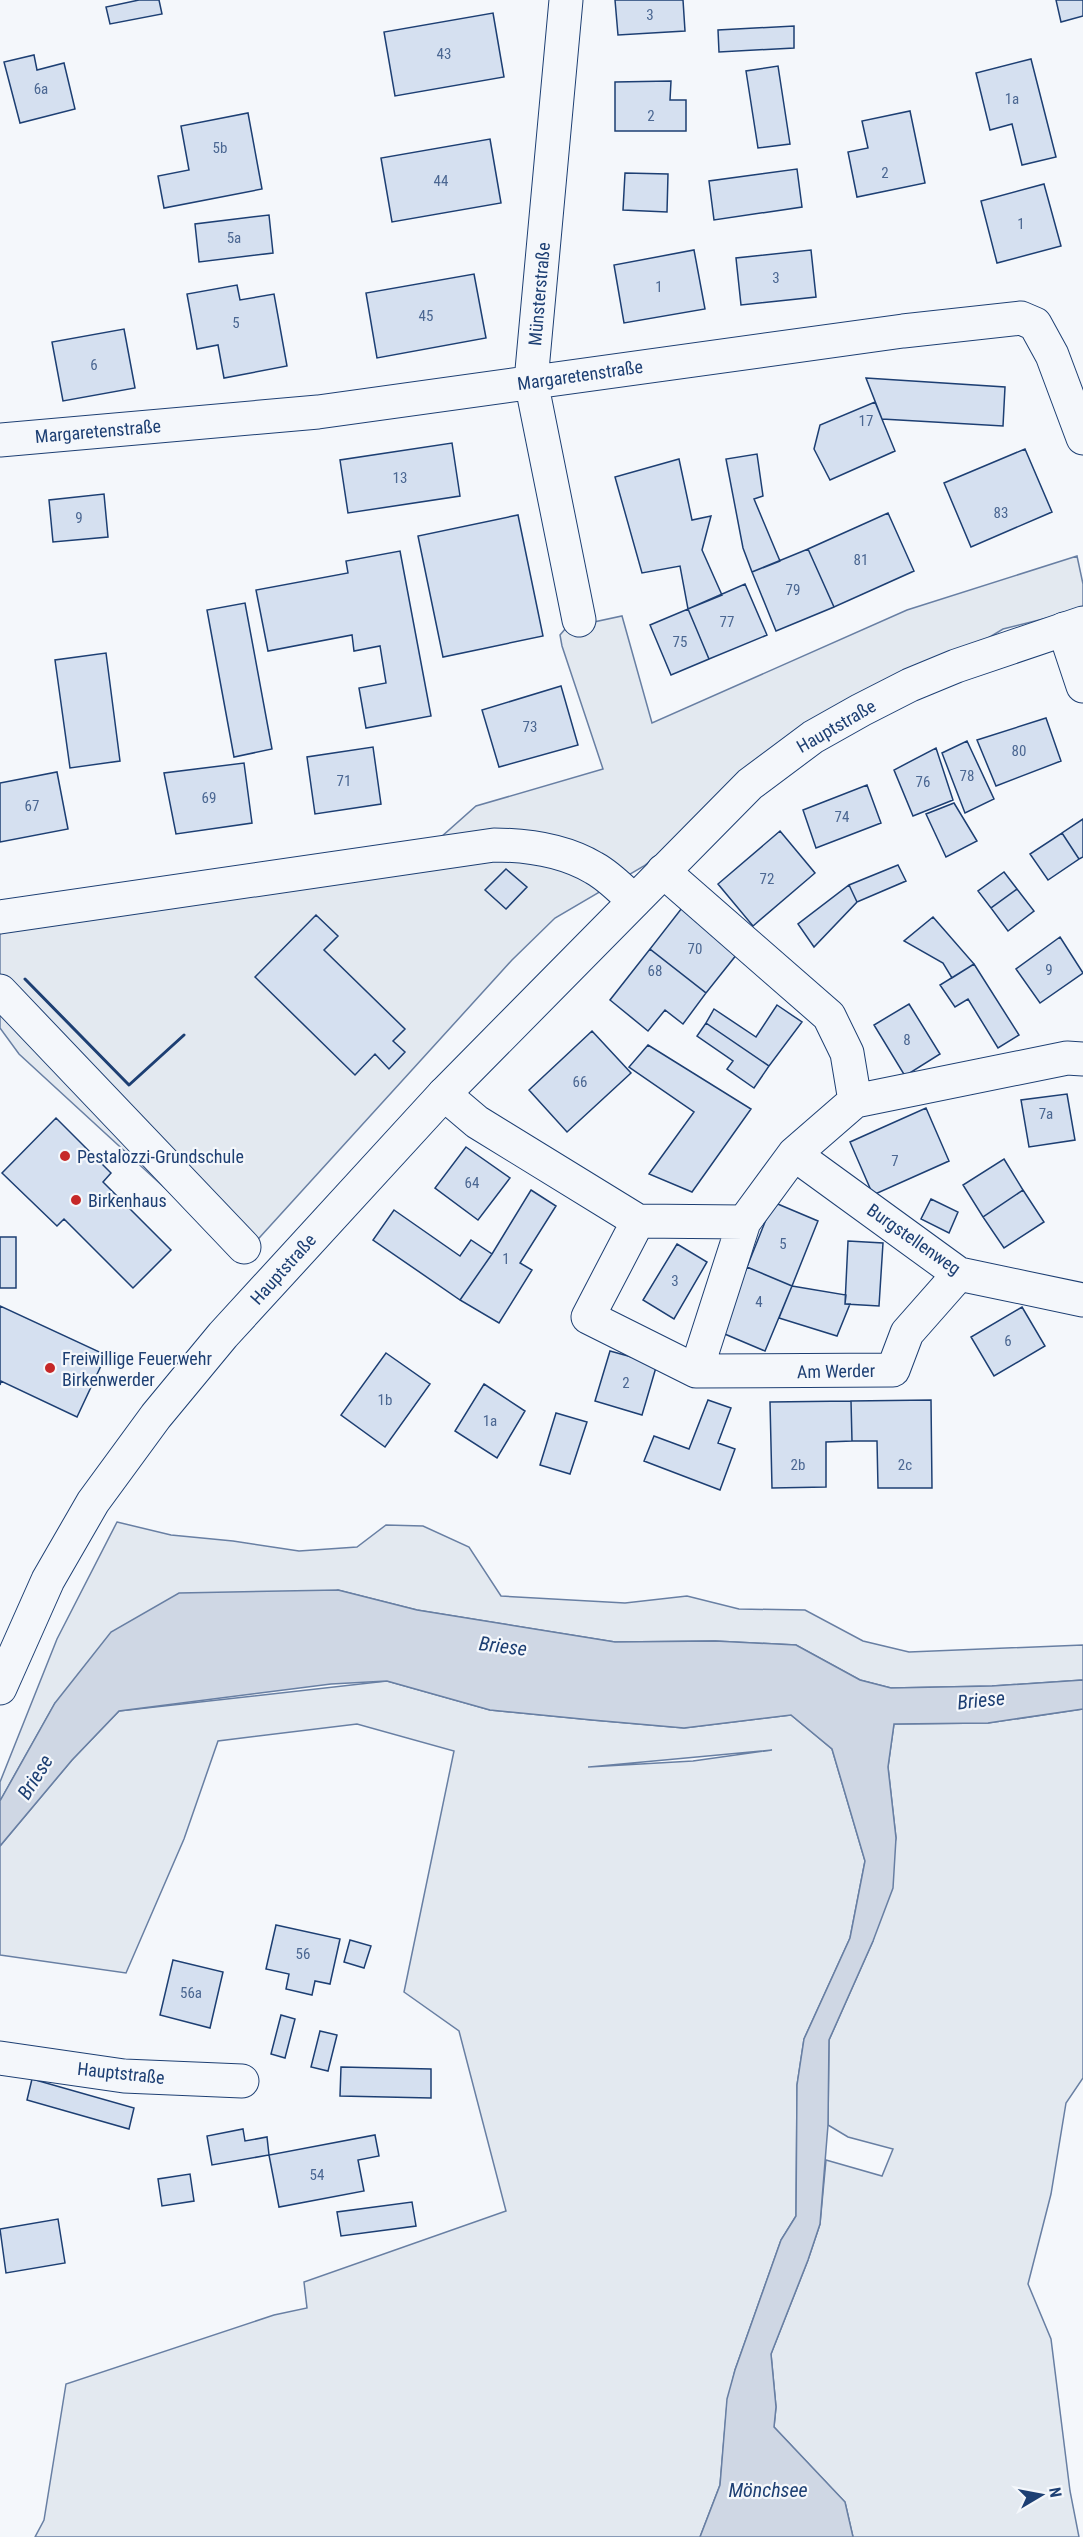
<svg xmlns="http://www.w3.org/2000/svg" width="1083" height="2537" viewBox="0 0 1083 2537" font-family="'Roboto Condensed',sans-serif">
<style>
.green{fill:#e3e9f0;stroke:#687fa3;stroke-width:1.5;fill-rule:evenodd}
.water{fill:#cfd7e4;stroke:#687fa3;stroke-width:1.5}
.building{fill:#d5e0f0;stroke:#1d3f73;stroke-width:1.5}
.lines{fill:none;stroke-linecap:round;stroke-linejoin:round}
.minor-casing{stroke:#1d3f73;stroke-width:35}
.major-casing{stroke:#1d3f73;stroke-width:35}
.minor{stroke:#f4f7fb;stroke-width:33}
.major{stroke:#f4f7fb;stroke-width:33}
.wall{stroke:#1d3f73;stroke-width:3}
.poi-dot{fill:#c62828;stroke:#f4f7fb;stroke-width:2}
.labels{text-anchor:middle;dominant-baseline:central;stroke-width:4.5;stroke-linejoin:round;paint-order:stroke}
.number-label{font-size:15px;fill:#4b6792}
.street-label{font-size:18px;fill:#1d3f73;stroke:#f4f7fb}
.poi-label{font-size:18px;fill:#1d3f73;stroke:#f4f7fb;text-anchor:start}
.water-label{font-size:20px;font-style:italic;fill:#1d3f73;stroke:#f4f7fb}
</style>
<rect width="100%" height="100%" fill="#f4f7fb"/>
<path class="green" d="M1077 556 1083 584V609L1003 629 950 661 783 751 644 866 555 918 512 960 241 1258 19 1054 0 1028V920L441 837 476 806 603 769 562 646 560 635 566 628 622 616 652 723 907 610Z
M117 1522 171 1535 233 1541 299 1551 357 1547 386 1525 423 1526 469 1547 501 1596 625 1603 687 1596 739 1609 805 1610 863 1641 909 1652 1083 1645V1680L992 1686 891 1688 860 1680 796 1645 715 1641 615 1642 417 1610 338 1590 55 1703 0 1801V1782L57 1639Z
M387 1681 490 1710 592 1720 684 1728 791 1715 832 1749 865 1861 850 1938 804 2039 797 2085 796 2216 781 2240 735 2370 727 2404 720 2485 700 2537H35L44 2520 66 2384 274 2315 307 2308 304 2282 506 2211 459 2031 404 1992 454 1751 357 1724 218 1741 184 1839 126 1973 0 1955V1846L72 1760 119 1711ZM772 1750 693 1761 588 1767H589Z
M1083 1709V2078L1066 2103 1051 2194 1028 2284 1051 2339 1070 2491 1079 2537H853L845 2502 774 2427 776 2407 771 2354 808 2260 820 2224 826 2160 882 2176 893 2149 848 2137 828 2125 829 2040 873 1941 896 1838 888 1767 894 1724 988 1723Z"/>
<path class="water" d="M338 1590 417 1610 615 1642 715 1641 796 1645 860 1680 891 1688 992 1686 1083 1680V1709L988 1723 894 1724 888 1767 896 1838 893 1888 873 1941 829 2040 828 2125 820 2224 808 2260 771 2354 776 2407 774 2427 845 2502 853 2537H700L720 2485 727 2399 735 2370 781 2240 796 2216 797 2085 804 2039 850 1938 865 1861 832 1749 791 1715 684 1728 592 1720 490 1710 387 1681 331 1684 119 1711 72 1760 0 1846V1801L55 1703 111 1632 179 1593Z"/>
<path class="building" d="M139 0H159L162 14 110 24 106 7Z
M615 0H683L685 31 618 35Z
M1056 0H1083V16L1061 22Z
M493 13 504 77 395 96 384 32Z
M794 26V48L719 52 718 30Z
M34 55 37 70 64 63 75 109 20 123 4 62Z
M1031 59 1056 157 1022 165 1012 124 990 130 976 73Z
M778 66 790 144 758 148 746 71Z
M671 81 670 100H686V131H615V82Z
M910 111 925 183 857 197 848 152 868 148 862 121Z
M248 113 262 189 164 208 158 176 189 170 181 126Z
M490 139 501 203 392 222 381 158Z
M797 169 802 207 714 220 709 181Z
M625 173 668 174 667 212 623 210Z
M1044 184 1061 246 997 263 981 201Z
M269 215 273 253 199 262 195 224Z
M694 250 705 309 624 323 614 265Z
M811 250 816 297 741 305 736 258Z
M474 274 486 338 377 358 366 293Z
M237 285 240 300 274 294 287 366 224 378 218 345 197 349 187 294Z
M124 329 135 388 63 401 52 342Z
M866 378 1005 387 1003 426 882 419Z
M875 402 895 451 830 480 814 449 820 425Z
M452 443 460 496 348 513 340 460Z
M1025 449 1052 512 971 547 944 483Z
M757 454 763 496 754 499 780 561 752 572 743 548 726 459Z
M679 459 692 520 711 516 702 550 722 595 688 609 680 566 642 573 615 477Z
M104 494 108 537 53 542 49 500Z
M888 513 914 571 834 607 808 549Z
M518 515 543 636 443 657 418 536Z
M808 549 834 607 776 631 752 572Z
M400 551 431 716 366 728 359 688 386 683 380 646 354 651 352 635 268 651 256 590 348 573 346 561Z
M745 584 767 635 709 659 688 609Z
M245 603 272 749 234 757 207 610Z
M688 609 709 659 671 675 650 625Z
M106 653 120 761 70 768 55 660Z
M561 686 578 745 499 767 482 710Z
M1046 718 1061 761 996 786 977 740Z
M967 741 994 799 965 813 942 753Z
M373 747 381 804 315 814 307 757Z
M936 748 953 800 913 816 894 770Z
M244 763 252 823 176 834 164 773Z
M57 772 68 829 0 842V783Z
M867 785 881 823 816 848 803 810Z
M954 803 977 841 946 857 926 814Z
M1083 819V857L1079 859 1062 833Z
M780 831 815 873 753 926 718 884Z
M1062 833 1079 859 1048 880 1030 854Z
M898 865 906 881 857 902 849 885Z
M506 869 527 887 506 909 485 890Z
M1004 872 1017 889 991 908 978 891Z
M849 885 857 902 814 947 798 924Z
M1017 889 1034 911 1008 931 991 908Z
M685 904 741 949 706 993 650 949Z
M316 915 338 936 324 950 405 1029 393 1041 405 1052 389 1069 375 1054 355 1075 255 977Z
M933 917 974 964 952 978 943 963 904 941Z
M1060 937 1083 973 1040 1003 1016 969Z
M650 949 706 993 683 1024 665 1010 648 1031 610 1000Z
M974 964 1019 1035 998 1048 968 999 955 1007 940 985Z
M909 1004 940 1054 905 1076 874 1025Z
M777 1005 802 1022 769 1066 706 1023 714 1009 756 1037Z
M706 1023 769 1066 754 1088 727 1069 733 1061 697 1036Z
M592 1031 631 1073 567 1132 529 1090Z
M648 1045 751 1109 692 1192 649 1174 694 1112 629 1067Z
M1067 1094 1075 1140 1029 1147 1021 1100Z
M926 1108 949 1161 873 1195 850 1142Z
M56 1118 111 1173 103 1182 171 1250 133 1288 64 1219 57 1226 2 1173Z
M466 1147 510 1178 478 1220 435 1188Z
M1004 1159 1023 1190 983 1217 963 1185Z
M531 1190 556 1206 520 1263 532 1270 499 1323 460 1300 492 1254Z
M1023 1190 1044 1222 1004 1248 983 1217Z
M931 1199 958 1212 949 1233 921 1219Z
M773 1202 818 1221 792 1286 747 1267Z
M394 1210 460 1256 471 1240 492 1254 460 1300 373 1240Z
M0 1237H16V1288H0Z
M848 1241 883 1243 879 1306 845 1304Z
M677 1244 707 1262 674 1319 643 1300Z
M747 1267 792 1286 765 1351 720 1332Z
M792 1286 846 1295 845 1304H850L837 1336 779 1318Z
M0 1306 106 1355 77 1417 1 1381 0 1385Z
M1022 1307 1045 1346 994 1376 971 1337Z
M610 1351 657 1364 642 1415 595 1401Z
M386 1353 430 1384 385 1447 341 1415Z
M484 1384 525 1411 497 1458 455 1431Z
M708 1400 731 1408 718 1443 735 1449 720 1490 644 1461 654 1436 689 1449Z
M931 1400 932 1488H878L877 1441H852L851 1401Z
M851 1401 852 1441 826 1442V1487L772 1488 770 1402Z
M556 1413 587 1422 570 1474 540 1465Z
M276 1925 340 1939 330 1984 315 1981 312 1995 286 1989 289 1974 266 1969Z
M350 1940 371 1946 364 1968 344 1962Z
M173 1960 223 1972 210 2028 160 2015Z
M281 2015 295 2019 285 2058 271 2054Z
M320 2031 337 2035 328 2071 311 2067Z
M341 2067 431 2069V2098L340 2096Z
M32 2079 134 2108 129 2129 27 2100Z
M243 2129 245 2141 267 2137 269 2155 212 2165 207 2136Z
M375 2135 379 2156 358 2160 364 2191 279 2207 269 2155Z
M190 2174 194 2201 162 2206 158 2179Z
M412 2202 416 2226 341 2236 337 2212Z
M58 2219 65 2263 6 2273 0 2229Z"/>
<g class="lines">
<defs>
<path id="minor" d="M566 0 531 381 579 620
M0 440 318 412 903 331 1021 318 1035 324 1052 355 1083 438
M1064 629 1083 686
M663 871 829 1016 847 1053 855 1101
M0 917 494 845C528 845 565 851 594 868 609 876 622 890 634 901
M0 991 244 1247
M444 1094 477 1122 638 1221 744 1222
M794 1154 959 1274 1083 1300
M638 1221 588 1317 696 1371 893 1370 907 1333 959 1274
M696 1371 744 1222 794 1154 855 1101 1067 1058 1083 1059
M0 2058 124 2076 242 2081"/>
<path id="major" d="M0 1688 48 1580 93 1502 156 1416 223 1335 444 1094 750 784 813 737 861 710 910 685 956 666 1083 623"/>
</defs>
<use href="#minor" class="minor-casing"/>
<use href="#major" class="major-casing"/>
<use href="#minor" class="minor"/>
<use href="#major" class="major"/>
<path class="wall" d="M25 979 129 1085 184 1035"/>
</g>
<g class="poi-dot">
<circle cx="65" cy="1156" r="6"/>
<circle cx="76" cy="1200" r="6"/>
<circle cx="50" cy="1368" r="6"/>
</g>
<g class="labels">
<g class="number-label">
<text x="650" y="15">3</text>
<text x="444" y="54">43</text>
<text x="41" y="89">6a</text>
<text x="1012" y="99">1a</text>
<text x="651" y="116">2</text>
<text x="220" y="148">5b</text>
<text x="885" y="173">2</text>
<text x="441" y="181">44</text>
<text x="1021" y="224">1</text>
<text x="234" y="238">5a</text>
<text x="776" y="278">3</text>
<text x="659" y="287">1</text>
<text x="426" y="316">45</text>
<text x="236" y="323">5</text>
<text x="94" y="365">6</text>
<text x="866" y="421">17</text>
<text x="400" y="478">13</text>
<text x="1001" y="513">83</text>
<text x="79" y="518">9</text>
<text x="861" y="560">81</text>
<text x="793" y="590">79</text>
<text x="727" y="622">77</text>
<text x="680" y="642">75</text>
<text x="530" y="727">73</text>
<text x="1019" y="751">80</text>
<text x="967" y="776">78</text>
<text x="344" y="781">71</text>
<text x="923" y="782">76</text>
<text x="209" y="798">69</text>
<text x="32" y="806">67</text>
<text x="842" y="817">74</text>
<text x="767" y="879">72</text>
<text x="695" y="949">70</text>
<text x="1049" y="970">9</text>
<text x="655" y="971">68</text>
<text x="907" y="1040">8</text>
<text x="580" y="1082">66</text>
<text x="1046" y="1114">7a</text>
<text x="895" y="1161">7</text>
<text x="472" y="1183">64</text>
<text x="783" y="1244">5</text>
<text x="506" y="1259">1</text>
<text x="675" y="1281">3</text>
<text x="759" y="1302">4</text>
<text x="1008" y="1341">6</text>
<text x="626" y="1383">2</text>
<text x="385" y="1400">1b</text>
<text x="490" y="1421">1a</text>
<text x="798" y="1465">2b</text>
<text x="905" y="1465">2c</text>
<text x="303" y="1954">56</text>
<text x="191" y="1993">56a</text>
<text x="317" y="2175">54</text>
</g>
<g class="street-label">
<text transform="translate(539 294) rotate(-85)">Münsterstraße</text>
<text transform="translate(580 375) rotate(-8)">Margaretenstraße</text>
<text transform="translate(98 431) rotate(-5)">Margaretenstraße</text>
<text transform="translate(836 726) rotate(-30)">Hauptstraße</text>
<text transform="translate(914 1239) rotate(35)">Burgstellenweg</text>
<text transform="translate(283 1269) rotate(-48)">Hauptstraße</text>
<text transform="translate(836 1371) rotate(-1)">Am Werder</text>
<text transform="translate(121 2073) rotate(6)">Hauptstraße</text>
</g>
<g class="poi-label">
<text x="77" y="1156">Pestalozzi-Grundschule</text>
<text x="88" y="1200">Birkenhaus</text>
<text x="62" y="1358">Freiwillige Feuerwehr<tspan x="62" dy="21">Birkenwerder</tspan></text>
</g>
<g class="water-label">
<text transform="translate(503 1646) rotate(7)">Briese</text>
<text transform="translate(981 1700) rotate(-6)">Briese</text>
<text transform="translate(35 1777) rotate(-58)">Briese</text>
<text x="768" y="2490">Mönchsee</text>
</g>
</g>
<g transform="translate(1041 2495) rotate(80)" stroke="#f4f7fb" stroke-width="4.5" paint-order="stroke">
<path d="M0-4.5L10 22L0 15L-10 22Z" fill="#1d3f73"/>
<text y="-9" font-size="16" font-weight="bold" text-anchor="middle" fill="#1d3f73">N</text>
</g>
</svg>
